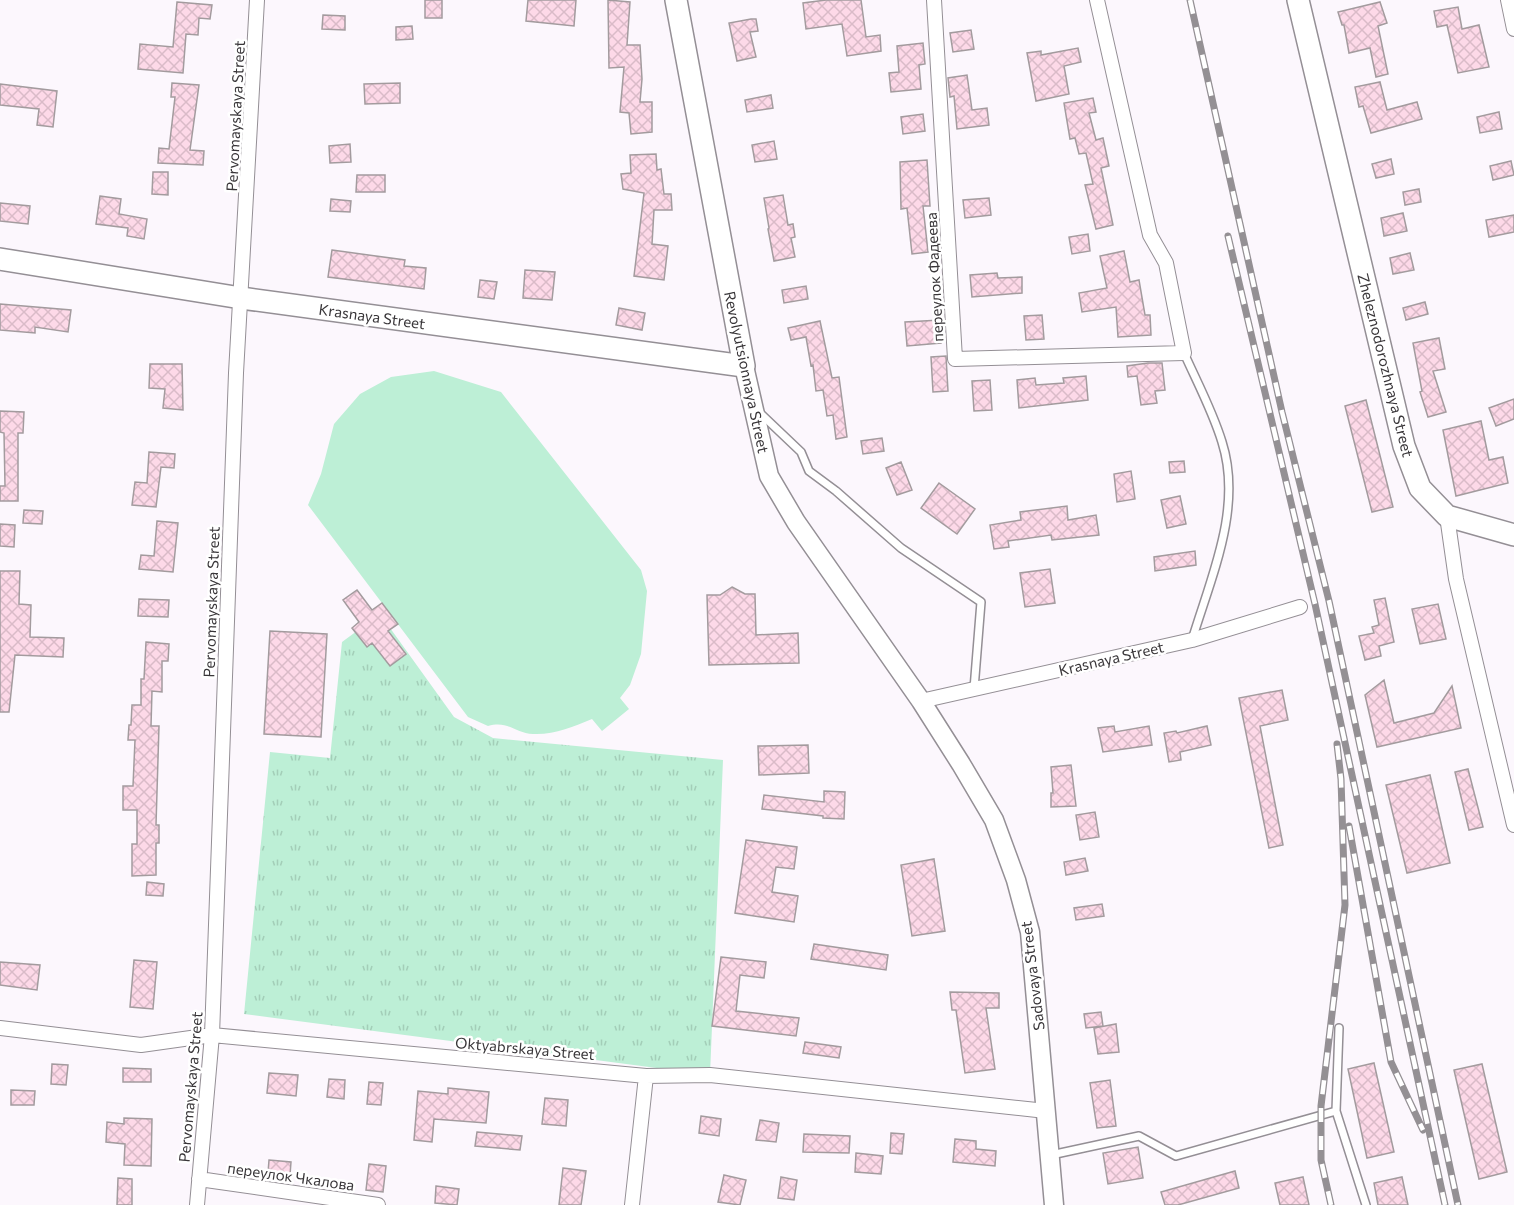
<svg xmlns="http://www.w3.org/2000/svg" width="1514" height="1205" viewBox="0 0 1514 1205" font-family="Commissioner,sans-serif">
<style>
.grass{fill:url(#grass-tufts)}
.garden{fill:#bdefd6}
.building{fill:url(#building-cross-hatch);stroke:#a39b9e;stroke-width:1.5}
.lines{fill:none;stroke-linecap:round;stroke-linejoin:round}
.lane-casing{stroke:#948f95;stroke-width:10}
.street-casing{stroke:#948f95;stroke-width:16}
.secondary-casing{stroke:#948f95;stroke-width:21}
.primary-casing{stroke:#948f95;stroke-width:24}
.lane{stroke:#fff;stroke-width:7}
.street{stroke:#fff;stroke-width:14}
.secondary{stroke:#fff;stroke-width:18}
.primary{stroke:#fff;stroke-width:21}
.rail-casing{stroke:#949094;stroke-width:7}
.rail{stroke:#fff;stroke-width:4.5;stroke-dasharray:14;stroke-linecap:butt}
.labels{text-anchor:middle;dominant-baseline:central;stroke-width:5;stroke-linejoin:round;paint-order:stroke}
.street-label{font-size:15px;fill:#393639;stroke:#fff}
</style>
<defs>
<pattern id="grass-tufts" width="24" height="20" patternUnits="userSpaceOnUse" patternTransform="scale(1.5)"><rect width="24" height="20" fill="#bdefd6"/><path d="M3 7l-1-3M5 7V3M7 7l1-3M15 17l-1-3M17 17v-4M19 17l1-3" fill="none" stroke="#a3ceb8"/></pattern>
<pattern id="building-cross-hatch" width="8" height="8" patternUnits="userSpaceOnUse" patternTransform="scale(1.5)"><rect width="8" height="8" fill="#fdd9e8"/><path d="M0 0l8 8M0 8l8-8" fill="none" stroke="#dabbc8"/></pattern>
</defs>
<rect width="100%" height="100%" fill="#fcf7fd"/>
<path class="grass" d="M380 614 454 717 493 738 723 760 710 1075 244 1014 270 752 330 758 342 642Z"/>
<path class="garden" d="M434 371 501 392 641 570 647 591 641 654 630 685 620 698 629 709 602 731 592 719C573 727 554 735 533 734 515 733 508 720 488 726L468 717 308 505 321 474 334 424 360 394 391 377Z"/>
<path class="building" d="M425 0H442V18H425Z
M528 0H576L574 26 526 21Z
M608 0 630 2 627 45H640L642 79 640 102H652V132L631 134 629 113 620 112 624 67 609 68Z
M826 0H861L866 37 880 35 881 51 847 56 842 24 806 29 803 3Z
M177 2 212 5 210 19 199 18 198 35 186 34 183 73 138 69 140 44 173 47Z
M1380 2 1387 23 1378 26 1388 74 1376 77 1370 48 1349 53 1344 25H1342L1338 12Z
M1458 7 1462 29 1479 25 1489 67 1458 73 1447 25 1437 27 1434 11Z
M323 15 345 16V30L322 29Z
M751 19H756L758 31 750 32 756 57 737 61 729 23Z
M412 26 413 39 396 40V27Z
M971 30 974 49 953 52 950 33Z
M923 43 925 64 919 65 921 89 891 92 889 73 899 72 897 46Z
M1078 48 1081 62 1064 66 1069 94 1036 101 1027 53 1041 51V55Z
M967 75 972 110 987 108 989 125 957 129 954 96 950 97 948 78Z
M1380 82 1387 110 1417 102 1422 119 1371 133 1363 106 1359 107 1355 87Z
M172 83 199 85 190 150 204 151 203 165 158 163 159 148 169 149 175 97H171Z
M400 83V103L365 104 364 84Z
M0 84 57 91 53 127 37 125 39 109 0 105Z
M771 95 773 108 747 112 745 100Z
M1093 98 1096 112 1089 113 1096 140 1103 138 1109 166 1101 168 1113 225 1096 229 1085 185 1093 184 1086 153 1079 154 1075 138 1070 139 1064 103Z
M1499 112 1502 129 1480 133 1477 117Z
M923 114 925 131 903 134 901 117Z
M774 141 777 159 755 162 752 145Z
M350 144 351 162 330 163 329 146Z
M656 154 657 170 661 169 664 194H671L672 210H654L652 244 668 246 664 280 634 276 644 193 623 189 621 174 631 173 630 155Z
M1391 159 1394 174 1376 178 1372 164Z
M927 160 930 206H923L928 252 912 254 907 208 901 209 900 162Z
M1511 161 1514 175 1493 180 1490 166Z
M153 172H168V195L152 194Z
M357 175H385V192H356Z
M1419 189 1421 202 1405 205 1403 192Z
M783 195 788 225 793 224 795 237 791 238 795 257 774 261 768 229 769 228 764 198Z
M100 196 121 199 119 214 147 219 144 239 127 236 128 228 96 224Z
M989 198 991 215 965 218 963 200Z
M331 199 351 201 350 212 330 211Z
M0 203 30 206 28 224 0 221Z
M1403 213 1407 231 1384 236 1381 218Z
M1514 215V232L1489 237 1486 220Z
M1088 234 1090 251 1072 254 1069 237Z
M332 250 405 260 404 266 426 268 424 289 328 277Z
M1124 251 1130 282 1139 280 1145 315H1150L1151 335 1118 337 1116 307 1082 312 1079 293 1107 288 1100 256Z
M1410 253 1414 270 1393 274 1390 258Z
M525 270 555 272 552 300 523 298Z
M997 273 998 278 1022 277V293L972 297 970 275Z
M480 280 497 282 494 299 478 297Z
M806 286 808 299 784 303 782 290Z
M1425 302 1428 314 1406 320 1403 308Z
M0 304 71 310 68 332 35 327V333L0 330Z
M619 308 645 313 642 330 616 325Z
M1042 315 1044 339 1026 340 1024 316Z
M940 320 941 343 907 346 905 322Z
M820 321 832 378 839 377 847 437 836 439 833 415 827 416 823 390 816 391 813 365 811 366 806 337 791 340 788 328Z
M1439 338 1445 369 1433 371 1446 412 1428 417 1420 392 1422 391 1413 343Z
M946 356 948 391 933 392 931 357Z
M1148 363H1162L1165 390 1155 391 1157 403 1141 405 1137 376 1128 377 1127 366Z
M150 364H182L183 410 163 408 165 389 149 388Z
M1086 376 1088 400 1019 408 1017 380 1035 378 1036 385 1064 383 1063 378Z
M990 380 992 410 974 411 972 381Z
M1514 399V419L1496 426 1489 408Z
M1366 400 1393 507 1372 512 1345 406Z
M0 411 24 412 23 433H18V501H0V486H5L4 433 0 432Z
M1481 421 1489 460 1503 457 1508 483 1456 496 1443 430Z
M882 438 884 451 863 454 861 441Z
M149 452 175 454 174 468 161 467 156 507 132 505 135 482 147 483Z
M1184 461 1185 472 1170 473 1169 462Z
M901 462 912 490 897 495 886 468Z
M1131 471 1135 499 1117 502 1114 474Z
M939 483 975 509 957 534 921 508Z
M1180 496 1186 524 1167 528 1161 500Z
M1067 506 1068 520 1096 515 1099 535 1052 540 1051 535 1008 541 1009 547 994 549 990 525 1021 520 1020 512Z
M24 510 43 511 42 524 23 523Z
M157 521 178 523 173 572 139 569 141 555 154 556Z
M0 524 15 525 14 547 0 546Z
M1195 551 1196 565 1155 571 1154 557Z
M1050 569 1055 603 1025 607 1020 573Z
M0 571H20L19 604 31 605 30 637 64 638 63 657 15 655 9 712H0Z
M732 587 745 594H755L756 635 798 633 799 663 709 665 707 595H720Z
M357 590 372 610 382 603 398 624 388 631 406 654 390 666 372 643 367 647 352 628 359 622 343 600Z
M1385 598 1394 642 1379 646 1381 656 1365 660 1359 636 1374 633 1372 627 1379 625 1374 600Z
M139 599 169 600 168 617 138 616Z
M1438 604 1446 639 1420 644 1412 609Z
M270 631 327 634 321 737 264 734Z
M146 642 169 644 168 661H162V692L152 691 151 726H159L156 825H159V843H156V875L132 876V844H137V810H123V786H133L135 740H128L129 725H131L132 705H141V679H144Z
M1384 680 1394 723 1434 713 1452 686 1461 728 1377 747 1365 695Z
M1282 690 1288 720 1260 726 1283 845 1269 848 1239 698Z
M1114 726 1115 732 1149 726 1152 745 1103 752 1098 728Z
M1207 726 1211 745 1180 752 1181 760 1169 762 1164 733 1176 731 1177 733Z
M808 745 809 773 759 775 758 746Z
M1071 765 1076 806 1051 807V793H1053L1051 767Z
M1468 769 1483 827 1469 830 1455 772Z
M1430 775 1450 863 1407 873 1386 785Z
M824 791 845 792 844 819 823 818V816L762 809 764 795 824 802Z
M1095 812 1099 837 1080 840 1076 815Z
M746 840 797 847 794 869 776 867 772 892 798 896 794 922 735 913Z
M1085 858 1088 871 1066 875 1064 862Z
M934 859 945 931 912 936 901 865Z
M147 882 164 884 163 896 146 895Z
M1102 904 1104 916 1076 920 1074 908Z
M814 944 888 955 886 970 811 959Z
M721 957 766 962 764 978 740 975 736 1011 799 1018 796 1036 712 1026Z
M134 960 157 962 153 1009 130 1007Z
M0 962 40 965 37 990 0 985Z
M950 992 999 993V1008H986L995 1069 965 1073 956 1010H952Z
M1101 1012 1103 1026 1086 1028 1084 1014Z
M1116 1024 1119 1052 1098 1054 1094 1028Z
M805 1042 841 1047 839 1058 803 1053Z
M1374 1063 1394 1152 1367 1158 1348 1069Z
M52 1064 68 1065 66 1085 51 1084Z
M1482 1064 1507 1172 1479 1179 1454 1070Z
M123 1068 151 1069V1082H123Z
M269 1073 298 1075 296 1096 267 1093Z
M329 1079 345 1080 344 1099 327 1097Z
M1110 1080 1116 1126 1097 1128 1090 1083Z
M369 1082 383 1083 381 1105 367 1104Z
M448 1088 489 1092 486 1123 434 1119 432 1142 414 1140 418 1091 448 1094Z
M11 1090 35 1091 34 1105H11Z
M545 1098 568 1100 566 1126 542 1124Z
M701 1116 721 1119 719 1136 699 1133Z
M124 1118 152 1119 151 1166 124 1165 125 1144 106 1142 107 1122 124 1124Z
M760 1120 779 1123 776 1142 756 1140Z
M477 1132 522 1136 520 1150 475 1146Z
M891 1133 904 1134 902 1154 890 1153Z
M804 1134 850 1136 849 1153 803 1152Z
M955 1139 976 1141V1149L996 1151 995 1166 953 1162Z
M1138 1147 1143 1178 1108 1184 1103 1153Z
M856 1153 883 1156 881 1174 855 1172Z
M269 1160 291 1162 290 1175 268 1173Z
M369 1164 386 1166 383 1192 366 1190Z
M563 1168 586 1171 581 1205H559Z
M1235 1171 1239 1188 1178 1205H1165L1161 1192Z
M724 1175 746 1180 740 1205 718 1202Z
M781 1177 797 1180 794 1200 778 1198Z
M1303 1177 1309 1205H1280L1275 1183Z
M1402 1177 1408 1205H1378L1374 1183Z
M118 1178 132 1179V1205H117Z
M436 1186 459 1189 457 1205 435 1203Z"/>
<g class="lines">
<defs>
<path id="lane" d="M1184 353C1197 382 1213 412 1222 442 1243 508 1211 577 1192 640
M760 413 801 452 809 471 836 491 901 548 981 602 974 689
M1339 1028 1336 1111 1366 1205
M1051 1155 1139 1136 1176 1156 1336 1111"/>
<path id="street" d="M934 0 955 359 1184 353 1166 263 1150 235 1097 0
M1508 0 1514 29
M1447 516 1456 579 1514 825
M921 701 1192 640 1300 607
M0 1028 141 1045 212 1035 646 1076 710 1075 1046 1111
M199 1179 378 1205
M197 1205 212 1035 236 373 257 0
M632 1205 646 1076"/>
<path id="secondary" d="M744 366 769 476 796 522 921 701 961 764 994 820 1016 880 1030 932 1054 1205"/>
<path id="primary" d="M1298 0 1404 446 1420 488 1447 516 1514 535
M0 259 241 298 744 366 676 0"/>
</defs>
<use href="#lane" class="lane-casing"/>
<use href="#street" class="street-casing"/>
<use href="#secondary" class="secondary-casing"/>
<use href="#primary" class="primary-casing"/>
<use href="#lane" class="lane"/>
<use href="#street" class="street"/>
<use href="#secondary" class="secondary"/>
<use href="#primary" class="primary"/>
<defs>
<path id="rail" d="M1190 0 1282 412 1329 601 1458 1205
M1228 236 1315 604 1445 1205
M1349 826 1391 1062 1423 1130
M1331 1205 1321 1160V1106L1345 905 1341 779 1337 744"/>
</defs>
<use href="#rail" class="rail-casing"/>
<use href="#rail" class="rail"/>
</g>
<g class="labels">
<g class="street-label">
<text transform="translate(235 116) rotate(-87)">Pervomayskaya Street</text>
<text transform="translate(934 277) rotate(-93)">переулок Фадеева</text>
<text transform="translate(372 316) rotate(8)">Krasnaya Street</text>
<text transform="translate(1386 365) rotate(76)">Zheleznodorozhnaya Street</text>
<text transform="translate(747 372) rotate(78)">Revolyutsionnaya Street</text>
<text transform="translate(211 602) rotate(-88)">Pervomayskaya Street</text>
<text transform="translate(1111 658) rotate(-13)">Krasnaya Street</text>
<text transform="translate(1032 976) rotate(-97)">Sadovaya Street</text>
<text transform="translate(525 1048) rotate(5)">Oktyabrskaya Street</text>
<text transform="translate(190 1087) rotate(-85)">Pervomayskaya Street</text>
<text transform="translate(291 1176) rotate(8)">переулок Чкалова</text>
</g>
</g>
</svg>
